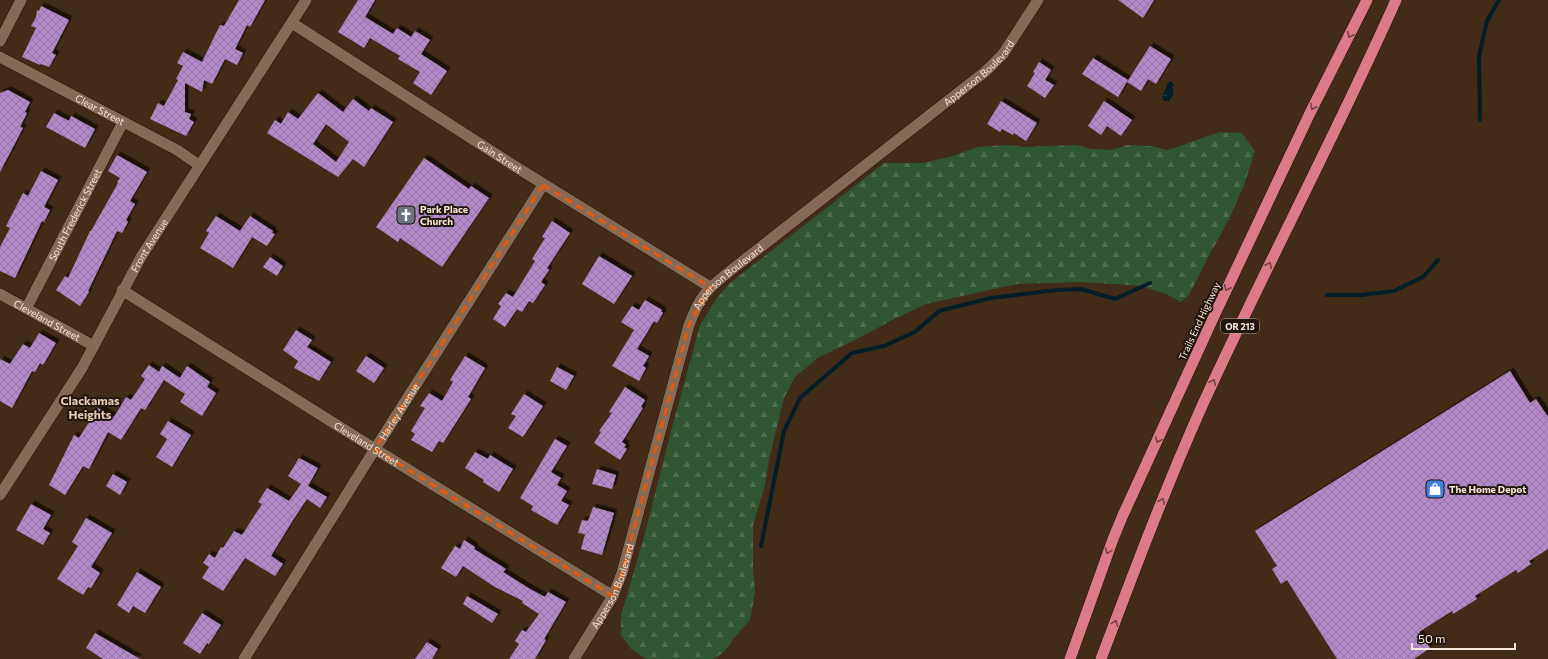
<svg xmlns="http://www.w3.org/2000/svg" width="1548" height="659" viewBox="0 0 1548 659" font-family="Commissioner,sans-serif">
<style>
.forest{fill:url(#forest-firs)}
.water{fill:url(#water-ripples)}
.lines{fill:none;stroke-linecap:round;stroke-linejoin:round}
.stream{stroke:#011e29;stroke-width:4}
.building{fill:url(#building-cross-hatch);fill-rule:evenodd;filter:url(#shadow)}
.minor-casing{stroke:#281301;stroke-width:12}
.trunk-casing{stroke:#281301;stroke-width:12}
.minor{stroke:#856b55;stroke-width:11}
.trunk{stroke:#dc7a89;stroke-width:11}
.oneway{stroke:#754345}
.marked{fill:none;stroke:#e8590c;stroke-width:3;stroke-dasharray:8 5;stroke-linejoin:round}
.labels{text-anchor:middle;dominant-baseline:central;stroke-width:4;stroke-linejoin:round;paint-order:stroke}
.shield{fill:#21160e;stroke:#b6a89d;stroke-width:1}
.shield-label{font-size:9px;font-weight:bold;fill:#f6e6da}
.street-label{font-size:10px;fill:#f6e6da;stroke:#21160e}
.poi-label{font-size:10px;font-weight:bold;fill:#f6e6da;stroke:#21160e;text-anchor:start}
.quarter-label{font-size:12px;font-weight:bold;fill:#e8cab3;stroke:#21160e}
</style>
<defs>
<pattern id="forest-firs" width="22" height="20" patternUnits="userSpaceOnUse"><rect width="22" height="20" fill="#2f5531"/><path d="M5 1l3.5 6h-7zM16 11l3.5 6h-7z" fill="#4e6d4e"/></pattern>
<pattern id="water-ripples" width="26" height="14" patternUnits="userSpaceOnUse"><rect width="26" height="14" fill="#011e29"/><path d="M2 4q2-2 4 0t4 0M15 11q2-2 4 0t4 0" fill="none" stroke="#273f47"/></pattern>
<pattern id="building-cross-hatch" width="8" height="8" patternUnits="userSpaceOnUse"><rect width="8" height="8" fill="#b389ca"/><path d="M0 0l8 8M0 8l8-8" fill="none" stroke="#9475a1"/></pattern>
<filter id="shadow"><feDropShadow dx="3.5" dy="-3.5" stdDeviation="0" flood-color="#0009"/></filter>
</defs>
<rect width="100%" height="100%" fill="#422b17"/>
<path class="forest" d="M1220 132 1242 133 1255 151 1244 185 1229 219 1211 252 1189 295 1181 302 1166 294 1142 286 1082 282 1017 284 926 304 896 318 855 340 819 357 795 377 784 398 769 460 765 485 753 525V570L755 592 750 620 734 638 723 653 713 659H646L631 649 621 635V615L644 537 671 431 700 325 717 298 730 283 884 163H923L953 156 978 147 1006 145 1023 147 1076 145 1091 149 1112 150 1127 145 1151 146 1168 150Z"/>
<path class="water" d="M1171 81 1174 85 1173 95 1169 101H1164L1162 97 1168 83Z"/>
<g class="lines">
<path class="stream" d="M1480 120 1479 56 1487 21 1499 0
M1327 295H1361L1394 291 1423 277 1438 260
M761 546 784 431 800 398 852 353 884 346 915 332 939 311 991 298 1057 290 1081 289 1115 299 1150 283"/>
</g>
<path class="building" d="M239 0H265L250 27 247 25 235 49 243 53 237 65 225 59 212 84 204 80 202 92 185 83V112L191 114 189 119 194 122 186 136 150 119 158 103 164 106 178 80 176 79 183 66 177 63 183 52 202 62 220 25 224 26Z
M358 0H375L365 17 393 34 397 28 411 37 415 31 430 40 421 54 447 71 431 95 413 83 420 72 398 59 400 56 370 38 364 48 338 32Z
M1118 0H1154L1143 18Z
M41 6 69 20 52 53 56 55 49 67 41 64 40 65 22 57 36 28 31 26 36 17 37 10 39 11Z
M1150 46 1171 59 1156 84 1148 79 1141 91 1127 82Z
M1093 58 1128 80 1118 97 1082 74Z
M1039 62 1051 70 1045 80 1054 85 1045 98 1027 86 1035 73 1033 72Z
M8 90 30 102 25 112 27 113 20 127 23 128 0 172V93Z
M318 93 343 112 353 99 369 111 371 108 393 122 364 167 353 159 338 177 267 133 275 120 281 124 288 112 298 119ZM326 124 349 142 336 162 313 144Z
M1001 101 1037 123 1026 141 1014 133 1013 135 1002 129 1000 132 987 124Z
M1104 101 1132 120 1121 136 1107 126 1101 135 1088 126Z
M54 113 69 121 71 116 95 129 85 148 46 127Z
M117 155 147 172 130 201 135 204 126 220 128 222 122 233 117 231 88 291 89 292 80 306 56 290 65 276 68 278 90 231H91L118 183 117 182 120 178 108 171Z
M424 158 469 189 471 186 489 198 442 267 400 238 398 242 376 227Z
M41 171 58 180 44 207 50 210 44 222 42 221 15 278 0 271V247L10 228 6 226 23 193 28 196Z
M216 216 240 231 250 216 273 231 272 233 275 234 267 246 252 237 233 268 200 248 209 233 206 231Z
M552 221 570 233 547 268 549 270 541 282 545 285 533 303 529 301 522 312 517 309 505 327 493 319 501 306 498 304 506 293 513 297 535 261 532 259 545 238 542 237Z
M599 256 632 276 614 304 582 284Z
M270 257 283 266 277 276 263 267Z
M645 300 662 310 661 311 663 313 657 323 654 321 637 349 649 356 643 366 646 368 639 381 612 366 634 330 621 322 632 306 639 310Z
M296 330 312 340 307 347 331 362 319 381 294 368 298 361 283 350Z
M39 333 56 343 43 365 40 363 35 372 32 371 12 408 0 401V359L10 364 23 344 30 348Z
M366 356 384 368 374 383 356 371Z
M465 356 485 368 468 397 471 399 443 443 439 441 432 452 411 440 415 434 411 431 425 408 420 406 429 393 442 401 453 382 450 380Z
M149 365 159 372 162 366 180 378 187 366 210 382 207 387 216 393 202 416 180 402 185 394 164 380 145 410 141 408 121 440 108 432 89 469 83 466 65 495 49 485 74 435 79 438 98 408 114 417 126 397 131 400 145 379 141 376Z
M557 367 574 376 566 390 550 381Z
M1510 371 1530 403 1536 399 1548 417V549L1529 561 1531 564 1518 573 1516 570 1475 596 1477 599 1453 614 1452 611 1419 632 1430 648 1414 659H1337L1287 580 1281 584 1272 569 1277 566 1255 531Z
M625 387 645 400 641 407 643 408 622 442 626 445 624 447 627 449 620 460 594 443 601 432 599 431 612 413 609 412Z
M524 394 543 406 523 437 508 428 516 416 511 414Z
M168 421 191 435 172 467 156 457 167 439 160 434Z
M555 439 567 446 551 472 561 478 557 485 567 491 561 501 569 505 557 525 531 510 533 506 520 498Z
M475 452 488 459 490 455 513 469 499 492 483 482 484 480 465 468Z
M299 458 318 468 308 486 327 497 320 508 307 499 293 520 271 556 283 564 275 576 245 558 223 591 202 578 209 567 203 563 209 554 215 558 221 547 223 548 234 531 242 535 262 504 258 502 267 488 289 501 301 484 288 476Z
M597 469 616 475 612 489 592 484Z
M113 474 127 482 120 495 106 486Z
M31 504 51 515 43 529 50 533 43 545 16 530Z
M593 507 614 513 602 555 581 549 585 534 578 533 582 520 588 521Z
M86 518 112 533 91 567 100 573 91 588 88 587 83 595 57 579 78 546 72 542Z
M464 540 475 547 474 549 506 569 503 572 530 589 545 597 548 592 566 602 544 639 546 640 535 659H509L519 644 515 641 522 630 526 632 539 614 522 603 523 601 495 587 463 566 456 577 441 568 455 546 460 549Z
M137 572 161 587 145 613 133 606 129 613 117 605Z
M467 596 498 614 492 623 463 604Z
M202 613 221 625 209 644 207 643 200 654 183 643Z
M95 633 140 659H103L86 648Z
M427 642 438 649 432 659H415Z"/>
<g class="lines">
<defs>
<g id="minor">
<path id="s1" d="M292 23 516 167 710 287"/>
<path d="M0 41 21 0"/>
<path id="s2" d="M0 57 177 150 199 165"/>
<path id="s3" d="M122 290 375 449 613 596"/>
<path id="s4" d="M0 294 94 346"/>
<path id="s5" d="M27 307 123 122"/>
<path id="s6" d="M0 495 82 368 141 257 306 0"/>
<path id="s7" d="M244 659 375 449 543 185"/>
<path id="s8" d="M574 659 613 596 622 573 689 325C700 296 706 290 730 271L986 71 1003 54 1038 0"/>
</g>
<path id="trunk" d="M1070 659 1113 539 1123 515 1215 314 1310 113 1367 0
M1101 659C1133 574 1165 489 1202 406 1264 270 1335 137 1396 0"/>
</defs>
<use href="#minor" class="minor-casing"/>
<use href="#trunk" class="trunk-casing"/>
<use href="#minor" class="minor"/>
<use href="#trunk" class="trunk"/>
</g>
<defs><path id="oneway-chevron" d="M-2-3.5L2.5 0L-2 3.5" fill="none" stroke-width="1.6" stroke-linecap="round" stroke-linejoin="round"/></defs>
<g class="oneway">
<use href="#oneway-chevron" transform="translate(1350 35) rotate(116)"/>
<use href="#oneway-chevron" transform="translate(1313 107) rotate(118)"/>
<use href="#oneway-chevron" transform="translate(1269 265) rotate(-64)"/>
<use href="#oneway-chevron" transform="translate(1227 288) rotate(115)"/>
<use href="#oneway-chevron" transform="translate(1213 382) rotate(-65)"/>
<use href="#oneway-chevron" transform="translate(1158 440) rotate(115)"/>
<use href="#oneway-chevron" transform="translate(1162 501) rotate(-68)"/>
<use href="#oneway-chevron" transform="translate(1108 551) rotate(110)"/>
<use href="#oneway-chevron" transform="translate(1115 623) rotate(-69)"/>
</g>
<path class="marked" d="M543 185 710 287 689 325 622 573 613 596 375 449Z"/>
<defs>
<symbol id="church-square" viewBox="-11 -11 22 22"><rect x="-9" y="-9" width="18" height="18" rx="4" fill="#6b7280" stroke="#21160e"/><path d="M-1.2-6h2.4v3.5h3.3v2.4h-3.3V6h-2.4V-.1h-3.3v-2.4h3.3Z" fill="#fff"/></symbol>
<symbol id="shop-square" viewBox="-11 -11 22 22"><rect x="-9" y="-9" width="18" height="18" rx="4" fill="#3f7fe0" stroke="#21160e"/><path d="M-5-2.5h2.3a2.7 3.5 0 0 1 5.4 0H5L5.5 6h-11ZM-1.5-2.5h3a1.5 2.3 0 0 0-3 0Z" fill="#fff"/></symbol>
</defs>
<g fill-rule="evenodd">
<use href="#church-square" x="395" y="204" width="22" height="22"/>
<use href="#shop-square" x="1424" y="478" width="22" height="22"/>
</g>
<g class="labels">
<rect class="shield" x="1221" y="319" width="38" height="14" rx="3"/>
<g class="shield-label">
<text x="1240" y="326">OR 213</text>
</g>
<g class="street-label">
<text stroke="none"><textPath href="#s8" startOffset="743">Apperson Boulevard</textPath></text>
<text stroke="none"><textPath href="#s2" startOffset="113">Clear Street</textPath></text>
<text stroke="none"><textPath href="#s1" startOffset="247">Gain Street</textPath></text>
<text stroke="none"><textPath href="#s5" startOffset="104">South Frederick Street</textPath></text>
<text stroke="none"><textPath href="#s6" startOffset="291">Front Avenue</textPath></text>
<text stroke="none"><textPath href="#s8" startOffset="419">Apperson Boulevard</textPath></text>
<text stroke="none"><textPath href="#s4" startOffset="54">Cleveland Street</textPath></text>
<text transform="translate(1199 321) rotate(-65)">Trails End Highway</text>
<text stroke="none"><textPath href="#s7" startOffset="292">Harley Avenue</textPath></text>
<text stroke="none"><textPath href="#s3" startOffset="289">Cleveland Street</textPath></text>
<text stroke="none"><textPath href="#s8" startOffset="83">Apperson Boulevard</textPath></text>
</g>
<g class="poi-label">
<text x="420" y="209">Park Place<tspan x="420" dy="12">Church</tspan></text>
<text x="1449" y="489">The Home Depot</text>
</g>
<g class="quarter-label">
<text x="90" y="400">Clackamas<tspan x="90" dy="14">Heights</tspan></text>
</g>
</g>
<path d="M1412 643v6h103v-6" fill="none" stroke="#f6e6da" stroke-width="2"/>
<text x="1418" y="643" font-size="12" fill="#f6e6da" stroke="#21160e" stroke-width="3" paint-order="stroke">50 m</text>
</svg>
